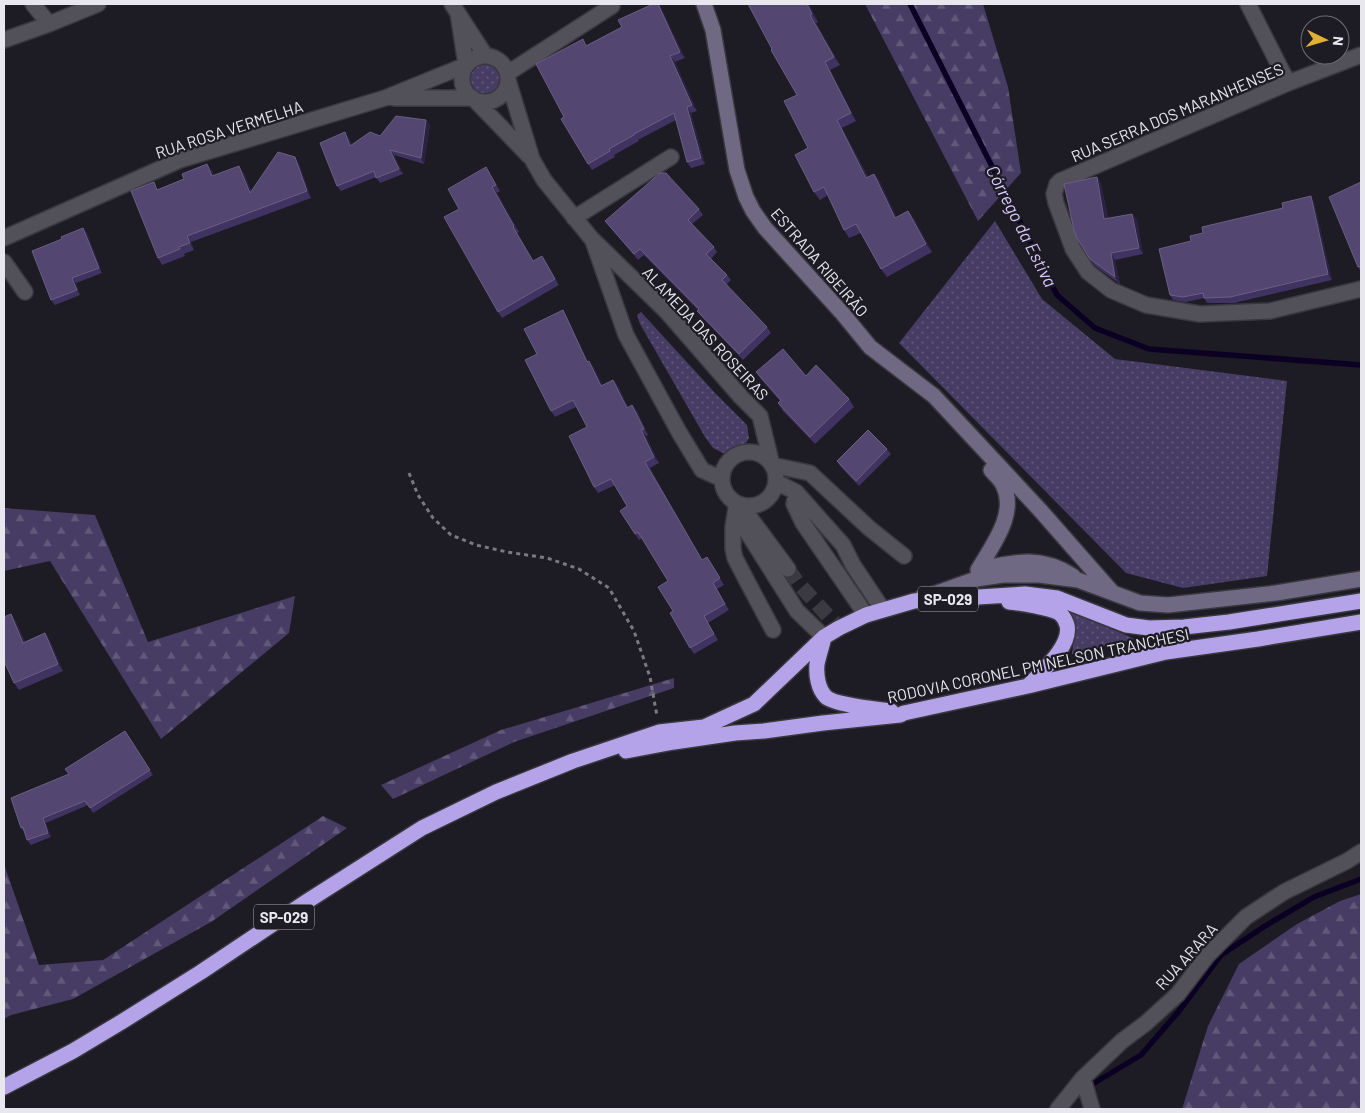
<svg xmlns="http://www.w3.org/2000/svg" width="1365" height="1113" viewBox="0 0 1365 1113" font-family="Barlow,sans-serif">
<style>
.green{fill:url(#green-dots)}
.forest{fill:url(#forest-firs)}
.lines{fill:none;stroke-linecap:round;stroke-linejoin:round}
.stream{stroke:#0b0023;stroke-width:5.5}
.street-tunnel{stroke:#3b3a41;stroke-width:15;stroke-dasharray:15 8;stroke-linecap:butt}
.street-casing{stroke:#38383e;stroke-width:18}
.secondary-casing{stroke:#38383e;stroke-width:18}
.highway-casing{stroke:#38383e;stroke-width:18}
.path{stroke:#7c7a81;stroke-width:3;stroke-dasharray:4 4;stroke-linecap:butt}
.street{stroke:#525059;stroke-width:15}
.secondary{stroke:#706984;stroke-width:15}
.highway{stroke:#b5a3ea;stroke-width:15}
.wall{fill:#413361}
.shaded-wall{fill:#2b2142}
.building{fill:#534670;stroke:#6a5f83}
.labels{text-anchor:middle;dominant-baseline:central;stroke-width:4.5;stroke-linejoin:round;paint-order:stroke}
.shield{fill:#1d1b23;stroke:#abaab0;stroke-width:1}
.shield-label{font-size:15px;font-weight:bold;fill:#e8e7ed}
.street-label{font-size:16px;fill:#e8e7ed;stroke:#1d1b23}
.water-label{font-size:18px;font-style:italic;fill:#d5c9fb;stroke:#1d1b23}
</style>
<defs>
<pattern id="green-dots" width="8" height="8" patternUnits="userSpaceOnUse" patternTransform="scale(1.25)"><rect width="8" height="8" fill="#473c64"/><path d="M2 2h.1M6 6h.1" fill="none" stroke="#62587a" stroke-width="1.8" stroke-linecap="round"/></pattern>
<pattern id="forest-firs" width="22" height="20" patternUnits="userSpaceOnUse" patternTransform="scale(1.25)"><rect width="22" height="20" fill="#473c64"/><path d="M5 1l3.5 6h-7zM16 11l3.5 6h-7z" fill="#62587a"/></pattern>
</defs>
<rect width="100%" height="100%" fill="#1d1b23"/>
<path class="green" d="M468 80a17 17 0 1 1 34 0a17 17 0 1 1-34 0Z
M995 221 1042 299 1115 359 1287 381 1267 576 1183 588 1126 573 899 343Z
M641 312 716 394 747 425 749 438 743 448 734 453H723L713 448 705 437 640 324 637 315Z
M1069 611 1135 639 1072 654 1075 626Z"/>
<path class="forest" d="M865 4H983L1008 87 1021 173 978 221Z
M4 508 95 515 148 642 295 596 289 633 161 739 50 561 4 571Z
M674 678V688L514 742 393 799 381 785 501 730Z
M323 816 347 828 211 922 73 999 11 1015 4 1019V864L39 965 103 960Z
M1361 894V1109H1182L1208 1026 1239 964 1297 924 1340 901Z"/>
<g class="lines">
<path class="stream" d="M910 4 1057 295 1095 328 1149 349 1361 365
M1091 1085 1141 1055 1179 1011 1221 955 1265 926 1314 897 1361 879"/>
<path class="street-tunnel" d="M788 569 797 582 839 628"/>
<defs>
<path id="street" d="M33 4 49 24
M452 4 485 55
M1248 4 1288 83
M4 40 49 24 98 4
M1361 55 1288 83 1060 181 1057 184 1054 194 1056 203 1073 249 1088 272 1111 290 1146 305 1200 314 1270 311 1361 289
M462 79a23 23 0 1 1 46 0a23 23 0 1 1-46 0Z
M508 73 612 6
M508 80 532 159 544 180 591 238 667 312 741 397 760 416 772 465 810 473 869 528 904 556
M394 98H473L529 156
M574 218 671 157
M4 238 180 160 385 98 466 65 458 13
M593 241 626 335 679 432 702 470 722 479
M4 262 25 292
M722 479a27 27 0 1 1 54 0a27 27 0 1 1-54 0Z
M776 482 796 492 794 504 803 523 866 615
M796 492 843 545 853 565 883 610
M737 507V516L797 611 824 637
M738 507 748 515 788 569
M736 508 733 527V549L735 558 748 583 773 630
M1083 1078 1092 1109
M1058 1109 1083 1078 1122 1041 1146 1023 1178 994 1207 956 1246 917 1284 892 1347 861 1361 852"/>
<path id="secondary" d="M704 4 713 30 737 170 746 197 753 211 765 228 843 314 870 347 934 396 1040 510 1112 592
M982 569C1016 561 1042 556 1073 576
M978 570C991 547 1018 514 1003 485 1001 480 995 475 991 470
M920 599 976 579 1003 575H1039L1078 580 1140 603 1168 605 1276 593 1361 579"/>
<path id="highway" d="M1009 602C1020 603 1050 608 1059 613 1064 616 1065 620 1067 625 1072 646 1041 672 1028 686
M824 637C822 646 819 655 817 664 816 675 818 689 826 697 835 705 877 709 891 711
M626 751 674 742 735 733 764 731 823 723 900 715 904 713 1028 686 1166 652 1258 639 1361 622
M4 1087 73 1051 123 1021 201 972 306 902 422 828 496 792 573 761 659 732 704 727 754 704 824 637 839 628 866 615 914 601 1025 594 1057 598 1126 625 1149 628 1184 627 1229 622 1361 601"/>
</defs>
<use href="#street" class="street-casing"/>
<use href="#secondary" class="secondary-casing"/>
<use href="#highway" class="highway-casing"/>
<path class="path" d="M409 473 418 495 433 518 451 535 476 545 507 552 547 558 579 569 609 588 634 631 650 677 657 716"/>
<use href="#street" class="street"/>
<use href="#secondary" class="secondary"/>
<use href="#highway" class="highway"/>
</g>
<path class="wall" d="M653 4H659L661 8 685 58 675 62 697 111 691 113 705 164 691 168 687 162 676 120 638 140 639 141 614 155 615 157 592 170 588 164 564 117 587 45 622 27Z
M748 4H809L818 22 816 23 840 65 830 70 856 121 842 128 868 177 874 174 880 182 897 218 908 211 914 219 932 252 887 277 881 269 861 233 849 238 844 230 828 195 820 200 814 192 808 148 797 95Z
M426 120 430 125 424 164 394 155 403 174 380 183 376 177 341 191 337 186 349 138 352 145Z
M299 164 311 198 191 242 194 250 184 254 185 256 162 265 158 258 159 189 212 170 214 176 244 173 251 191Z
M486 167 500 191 497 193 519 232 517 233 533 261 546 262 559 285 502 318 498 312 459 209Z
M1097 177 1101 184 1108 218 1132 214 1137 220 1143 254 1115 260 1120 284 1095 266 1077 238Z
M1361 182V272L1358 267Z
M1314 202 1332 280 1234 303H1207L1204 298 1186 302 1173 300 1170 295 1203 233Z
M699 209 703 215 692 224 714 247 717 252 711 259 727 275 731 280 726 285 767 327 771 333 743 360 701 316 697 311 698 310 644 255 638 260 605 221Z
M83 228 87 233 102 273 76 283 80 295 55 305 51 300 62 239Z
M567 317 588 362 594 368 602 385 613 380 618 386 628 407 637 411 648 435 646 436 659 463 650 468 702 560 707 557 724 585 717 589 729 610 708 623 718 640 694 654 690 648 673 611 668 581 642 538 639 540 635 534 627 506 615 485 598 493 594 487 587 427 576 407 555 417 551 411Z
M756 372 806 376 849 399 854 407 815 444 783 411 778 403 780 401 761 379Z
M887 449 891 454 859 486 840 466 837 461Z
M11 614 16 622 25 642 45 633 50 641 63 671 19 690 14 683Z
M125 731 153 775 93 813 88 805 46 823 51 837 31 845 27 840 24 832 21 828 69 774Z"/>
<path class="shaded-wall" d="M658 4 661 8 685 58 680 52Z
M807 4H809L818 22 812 14Z
M810 15 816 23 840 65 834 57Z
M670 56 675 62 697 111 692 105Z
M825 62 830 70 856 121 851 113Z
M687 107 691 113 705 164 701 158Z
M426 120 430 125 424 164 421 158Z
M837 120 842 128 872 186 866 178Z
M345 132 349 138 354 151 350 146Z
M390 150 394 155 403 174 399 169Z
M295 157 299 164 311 198 307 191Z
M207 164 212 170 217 183 212 176Z
M239 166 244 173 255 199 250 193Z
M874 174 880 182 901 226 895 218Z
M1097 177 1101 184 1109 226 1104 219Z
M492 187 497 193 519 232 514 226Z
M1311 196 1314 202 1332 280 1328 274Z
M908 211 914 219 932 252 926 244Z
M1132 214 1137 220 1143 254 1139 248Z
M513 227 517 233 537 267 533 261Z
M83 228 87 233 102 273 99 268Z
M187 236 191 242 194 250 190 243Z
M1111 253 1115 260 1120 284 1115 277Z
M542 256 546 262 559 285 555 279Z
M72 278 76 283 80 295 77 290Z
M563 310 567 317 591 369 587 362Z
M589 361 594 368 605 392 601 386Z
M613 380 618 386 631 414 627 408Z
M632 405 637 411 648 435 644 429Z
M641 430 646 436 659 463 654 457Z
M645 462 650 468 706 566 702 560Z
M713 583 717 589 729 610 725 604Z
M11 614 16 622 28 650 23 643Z
M45 633 50 641 63 671 58 664Z
M43 818 46 823 51 837 48 833Z"/>
<path class="building" d="M653 4H658L680 52 670 56 692 105 687 107 701 158 687 162 674 113 634 134V135L609 149 610 151 588 164 561 119 564 117 536 64 583 39 586 46 622 27 618 20Z
M748 4H807L812 14 810 15 834 57 825 62 851 113 837 120 866 178 874 174 895 218 908 211 926 244 881 269 856 224 844 230 824 187 814 192 795 155 808 148 784 101 797 95 771 50 772 49Z
M396 116 426 120 421 158 390 150 399 169 376 178 374 171 337 186 320 143 345 132 350 146 370 132 380 136Z
M278 152 295 157 307 191 187 236 190 243 179 247 180 249 158 258 131 191 154 182 157 190 184 179 182 174 207 164 212 176 239 166 250 193Z
M486 167 496 185 492 187 514 226 513 227 533 261 542 256 555 279 498 312 444 217 459 209 448 189Z
M660 173H666L699 209 688 220 714 247 706 254 727 275 722 280 767 327 739 354 697 311 699 309 640 249 634 254 605 221Z
M1097 177 1104 219 1132 214 1139 248 1111 253 1115 277 1090 259 1077 238 1074 230 1064 184Z
M1361 182V266L1358 267 1329 197Z
M1311 196 1328 274 1230 297 1204 298 1203 293 1183 297 1170 295 1159 249 1191 241 1190 236 1203 233 1202 227 1283 208 1282 203Z
M83 228 99 268 72 278 77 290 51 300 32 251 62 239 61 237Z
M563 310 587 362 589 361 601 386 613 380 627 408 632 405 644 429 641 430 654 457 645 462 702 560 707 557 720 578 713 583 725 604 704 616 714 634 690 648 670 613 673 611 658 587 668 581 638 532 635 534 620 511 627 506 611 479 594 487 569 436 587 427 573 400 551 411 525 360 537 354 524 329Z
M783 349 806 376 816 365 849 399 810 437 778 403 781 400 756 372Z
M868 430 887 449 856 481 837 461Z
M11 614 23 643 45 633 58 664 14 683 4 661V617Z
M125 731 150 770 90 808 85 801 43 818 48 833 27 840 23 827 21 828 11 798 69 774 65 769Z"/>
<g class="labels">
<g class="shield">
<rect x="918" y="586.5" width="60" height="25" rx="4"/>
<rect x="254" y="904.5" width="60" height="25" rx="4"/>
</g>
<g class="shield-label">
<text x="948" y="599">SP-029</text>
<text x="284" y="917">SP-029</text>
</g>
<g class="street-label">
<text transform="translate(1177 112) rotate(-23)">RUA SERRA DOS MARANHENSES</text>
<text transform="translate(229 129) rotate(-18)">RUA ROSA VERMELHA</text>
<text transform="translate(820 262) rotate(49)">ESTRADA RIBEIRÃO</text>
<text transform="translate(706 333) rotate(47)">ALAMEDA DAS ROSEIRAS</text>
<text transform="translate(1038 665) rotate(-12)">RODOVIA CORONEL PM NELSON TRANCHESI</text>
<text transform="translate(1186 956) rotate(-48)">RUA ARARA</text>
</g>
<g class="water-label">
<text transform="translate(1022 226) rotate(63)">Córrego da Estiva</text>
</g>
</g>
<rect width="1365" height="1113" fill="none" stroke="#e8e7ed" stroke-width="10"/>
<g transform="translate(1325 40) rotate(95)"><circle r="24" fill="#1d1b23" stroke="#6e6d74"/>
<path d="M0-4L9 19L0 12L-9 19Z" fill="#e1af34"/>
<text y="-8" font-size="14" font-weight="bold" text-anchor="middle" fill="#e8e7ed">N</text>
</g>
</svg>
